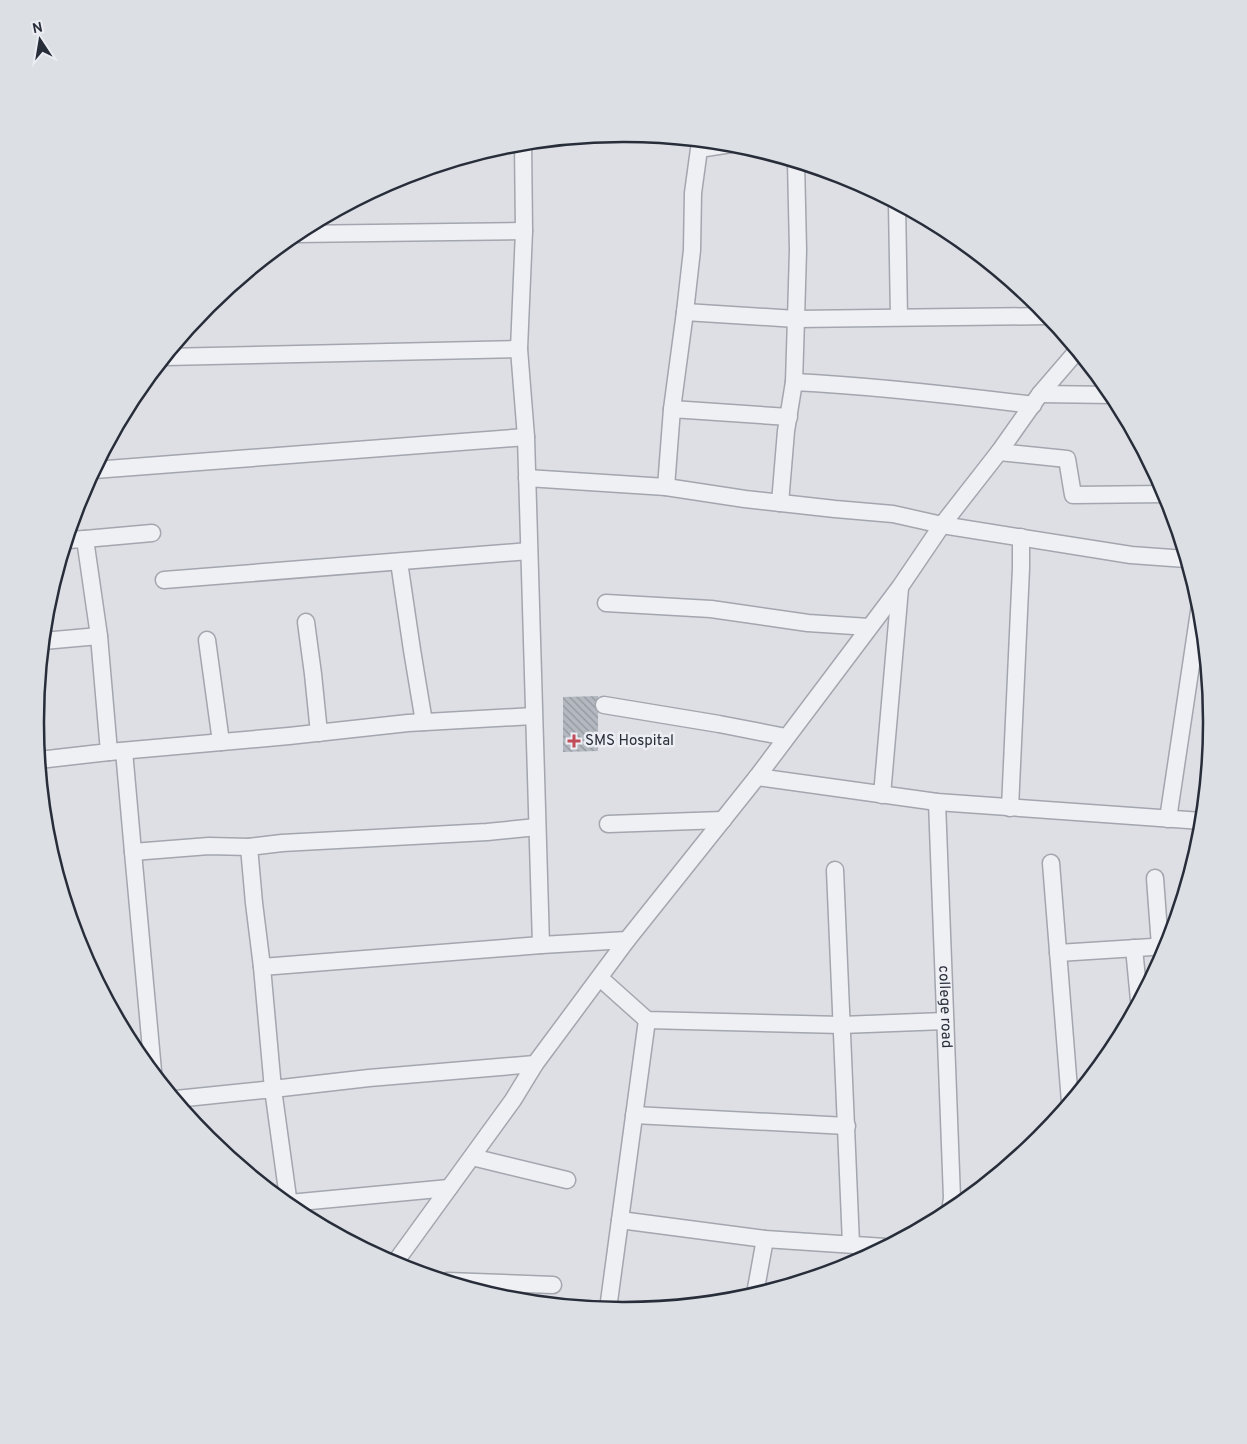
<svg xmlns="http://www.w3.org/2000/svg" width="1247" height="1444" viewBox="0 0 1247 1444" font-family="Overpass,sans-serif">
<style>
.building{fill:url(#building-back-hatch)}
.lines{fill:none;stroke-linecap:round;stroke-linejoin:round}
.minor-casing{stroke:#a3a6ae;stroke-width:19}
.minor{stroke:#eff0f4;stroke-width:16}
.poi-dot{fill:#c14b56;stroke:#eceef3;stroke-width:2}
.labels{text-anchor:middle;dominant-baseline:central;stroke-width:5;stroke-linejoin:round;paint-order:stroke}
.poi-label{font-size:15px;fill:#282d3a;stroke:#eceef3;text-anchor:start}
.street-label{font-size:15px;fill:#282d3a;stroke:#eceef3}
.rim{fill:none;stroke:#282d3a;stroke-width:2.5}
</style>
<defs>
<pattern id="building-back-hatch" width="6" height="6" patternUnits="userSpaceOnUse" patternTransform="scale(1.25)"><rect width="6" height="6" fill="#b4b9c1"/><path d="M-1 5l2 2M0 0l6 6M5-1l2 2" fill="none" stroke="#92979e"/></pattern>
</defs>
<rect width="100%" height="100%" fill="#dddfe5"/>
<path class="building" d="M598 696V751L563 752V697Z"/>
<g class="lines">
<defs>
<g id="minor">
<path d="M523 143 524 231 519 349 526 437 541 945"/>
<path d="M796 162 798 250 796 319 1048 316"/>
<path d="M897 204 899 317"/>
<path d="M295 234 524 231"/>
<path d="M685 312 692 250 693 193 699 149 731 144"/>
<path d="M165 357 519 349"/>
<path d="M1040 394 1113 395"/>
<path d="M672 409 685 312 796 319 794 382"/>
<path d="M999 452 1067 459 1073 495 1166 494"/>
<path d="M94 470 526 437"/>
<path d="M527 478 666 487 745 499 835 509 893 514 942 525 1131 555 1186 559"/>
<path d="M666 487 672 409 789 417"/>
<path d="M780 503 786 431 794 382C874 386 953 395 1033 405"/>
<path d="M85 539 152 533"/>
<path d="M67 540 85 539 99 636"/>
<path d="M399 562 412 650 424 722"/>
<path d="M164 580 529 551"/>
<path d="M606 603 711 609 808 623 869 627"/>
<path d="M306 622 313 674 319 733"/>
<path d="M207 640 221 742"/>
<path d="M604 705 719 724 786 737"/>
<path d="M124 751 133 852 209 846 249 847"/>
<path d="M109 752 289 736 408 723 533 716"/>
<path d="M39 760 109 752 99 636 43 641"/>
<path d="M757 777 937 802 1202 821"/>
<path d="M882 795 900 588"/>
<path id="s1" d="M937 802 952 1198 950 1212"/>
<path d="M1010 808 1021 568V537"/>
<path d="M1168 819 1200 605"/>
<path d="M608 824 723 820"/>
<path d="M133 852 153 1071"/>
<path d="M1051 863 1070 1102"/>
<path d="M835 870 851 1244"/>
<path d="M1155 878 1160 946"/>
<path d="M1134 948 1139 1000"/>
<path d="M1058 953 1168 946"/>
<path d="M262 967 254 903 249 847 282 843 487 832 537 827"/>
<path d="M600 978 647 1020 841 1025 945 1021"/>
<path d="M535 1064 369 1078 273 1089 262 967 541 945 627 940"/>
<path d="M176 1099 273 1089 289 1205"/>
<path d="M634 1115 847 1126"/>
<path d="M472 1157 567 1180"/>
<path d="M289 1203 449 1188"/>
<path d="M620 1220 765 1239 885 1247"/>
<path d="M394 1264 513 1100 535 1064 627 940 757 777 900 587 942 525 999 452 1040 394 1077 351"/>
<path d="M447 1281 553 1285"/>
<path d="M755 1294 765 1239"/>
<path d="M608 1309 647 1020"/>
</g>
</defs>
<use href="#minor" class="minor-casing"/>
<use href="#minor" class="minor"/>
</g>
<path class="poi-dot" d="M571.5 733.5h5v5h5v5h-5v5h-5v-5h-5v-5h5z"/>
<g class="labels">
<g class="poi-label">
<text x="585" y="741">SMS Hospital</text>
</g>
<g class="street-label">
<text stroke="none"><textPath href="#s1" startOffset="205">college road</textPath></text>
</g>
</g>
<path d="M0 0H1247V1444H0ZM623 142H624A579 579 0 0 1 1203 721V723A579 579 0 0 1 624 1302H623A579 579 0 0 1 44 723V721A579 579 0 0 1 623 142Z" fill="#dcdfe4" fill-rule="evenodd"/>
<path class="rim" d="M623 142H624A579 579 0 0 1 1203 721V723A579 579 0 0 1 624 1302H623A579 579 0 0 1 44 723V721A579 579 0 0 1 623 142Z"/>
<g transform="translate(40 40) rotate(348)" stroke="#eceef3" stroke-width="4" paint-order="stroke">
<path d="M0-4L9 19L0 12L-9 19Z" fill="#282d3a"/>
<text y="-8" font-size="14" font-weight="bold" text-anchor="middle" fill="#282d3a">N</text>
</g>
</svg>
